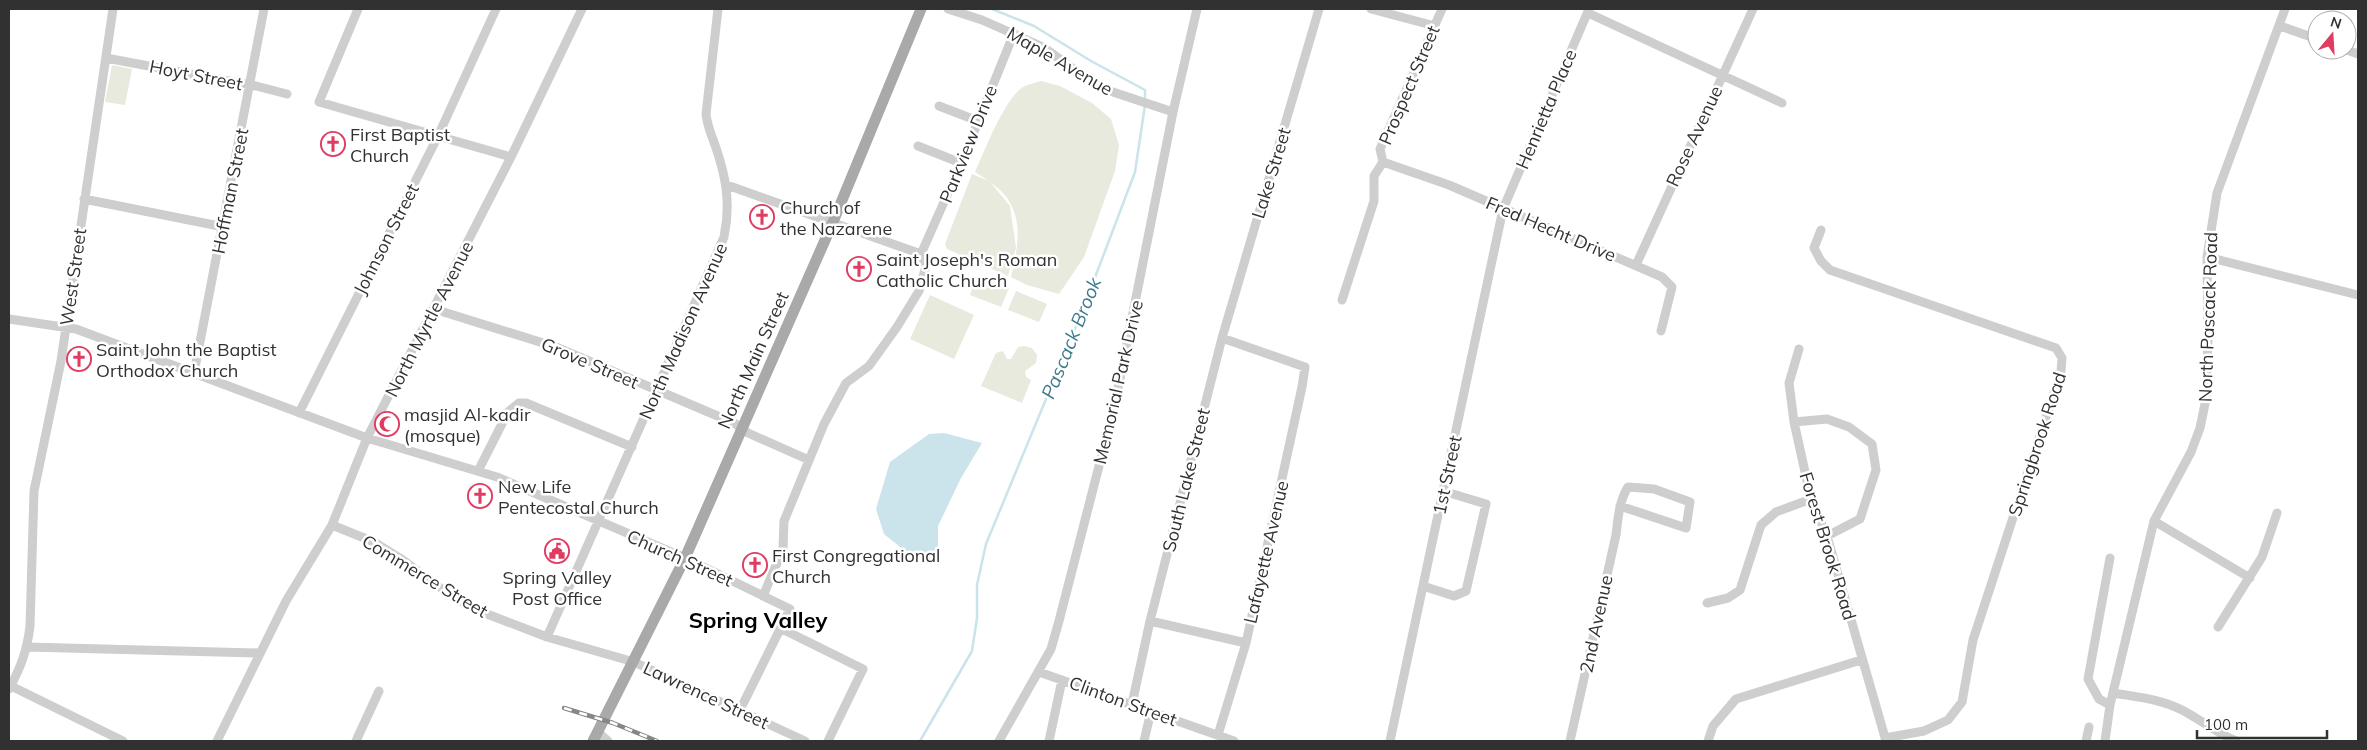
<svg xmlns="http://www.w3.org/2000/svg" width="2367" height="750" viewBox="0 0 2367 750" font-family="Mulish,sans-serif">
<style>
.green{fill:#e7eadd}
.water{fill:#cbe3ea}
.lines{fill:none;stroke-linecap:round;stroke-linejoin:round}
.stream{stroke:#cbe3ea;stroke-width:2.5}
.minor{stroke:#cecece;stroke-width:9}
.major{stroke:#a9a9a9;stroke-width:11}
.rail-casing{stroke:#868686;stroke-width:4.5}
.rail{stroke:#fff;stroke-width:2.5;stroke-dasharray:8;stroke-linecap:butt}
.labels{text-anchor:middle;dominant-baseline:central;stroke-width:5;stroke-linejoin:round;paint-order:stroke}
.street-label{font-size:18px;fill:#313131;stroke:#fff}
.poi-label{font-size:18px;fill:#313131;stroke:#fff;text-anchor:start}
.water-label{font-size:19px;font-style:italic;fill:#3f7a8c;stroke:#fff}
.district-label{font-size:22px;font-weight:bold;fill:#000;stroke:#fff}
</style>
<rect width="100%" height="100%" fill="#fff"/>
<path class="green" d="M112 65 132 69 125 105 105 102Z
M1041 81 1060 86 1092 103 1111 119 1119 145 1115 171 1084 257 1059 294 1027 285 1011 277C1020 242 1025 205 991 183L1010 206 1016 248 1008 276 947 249 945 244 972 174 989 181 975 172C984 152 1005 98 1023 87 1028 84 1035 83 1041 81Z
M977 276 1009 288 1001 307 970 295Z
M1016 291 1047 304 1039 322 1008 310Z
M930 295 974 315 954 359 910 339Z
M1024 346 1032 348 1037 355 1036 363 1025 371 1026 377 1031 380 1022 403 981 386 996 353 1003 351 1007 359H1011L1018 347Z"/>
<path class="water" d="M944 433 982 443 961 478 938 526V565L905 551 884 534 876 509 890 462 929 434Z"/>
<g class="lines">
<path class="stream" d="M992 9 1034 26 1091 61 1145 90V100
M920 741 972 651 977 618V585L986 544 1080 317 1135 172 1145 105"/>
<path class="minor" d="M358 9 319 102 511 157
M948 9 982 20 1043 47 1086 78 1110 91 1173 112
M1371 9 1435 26
M1588 13 1782 103
M2280 26 2317 39
M2347 50 2358 54
M106 58 256 86 287 94
M939 106 978 121
M918 146 961 163
M1383 162 1449 185 1662 277 1672 287 1661 331
M1383 162 1380 149 1442 9
M727 185 921 254
M84 199 224 227
M1821 230 1814 248 1821 261 1830 270 2056 348 2062 358 2061 371 1973 640 1962 702 1948 720 1924 731 1885 738
M921 254 963 159 1014 33
M2207 257 2358 295
M1636 265 1753 9
M1342 300 1374 201V176L1383 162
M434 309 556 347 734 423 748 433 809 460
M9 319 76 329 367 438 497 477 685 558 790 609 740 710
M1799 349 1789 383 1794 422 1811 499 1827 536 1886 741
M194 373 264 9
M299 413 438 136 496 9
M1794 422 1827 419 1849 427 1872 444 1876 470 1860 519 1827 536
M478 471 508 412 519 403H526L632 447
M2154 521 2250 578
M332 525 374 542 403 560 446 592 474 609 547 637 634 662 805 741
M2110 558 2088 679 2099 699 2110 705
M1423 586 1454 596 1466 591 1486 504 1443 491
M763 596 783 549 784 521 824 424 846 383 869 366 897 327 919 291 926 266 921 254
M1707 603 1728 598 1740 590 1761 525 1776 512 1811 499
M1150 621 1246 643
M2218 627 2262 557 2277 513
M780 628 863 669 828 741
M547 637 724 237C731 204 726 176 715 145 711 134 707 125 706 114L718 9
M27 647 259 653
M1039 672 1234 741
M11 686 123 741
M9 689C21 667 27 651 30 626L34 491 61 361 113 9
M2114 693C2137 697 2161 699 2182 710 2201 720 2217 733 2236 741
M1132 704 1150 621 1222 338 1319 9
M598 732 608 741
M1218 735 1246 643 1302 387 1305 367 1222 338
M217 741 286 601 332 525 367 438 511 157 582 9
M356 741 379 691
M999 741 1051 649 1059 621 1114 408 1173 112 1197 9
M1049 741 1062 680
M1144 741 1151 711
M1390 741 1503 209 1589 9
M1570 741 1616 535C1618 519 1619 501 1628 487L1654 489 1690 502 1686 528 1620 506
M1708 741 1713 726 1736 699 1861 660
M2086 741 2089 727
M2105 741 2110 705 2154 521 2191 452 2200 428 2206 399 2208 339 2207 257 2217 193 2285 9"/>
<path class="major" d="M593 741 685 558 833 222 921 9"/>
<defs>
<path id="rail" d="M564 708 613 723 657 741"/>
</defs>
<use href="#rail" class="rail-casing"/>
<use href="#rail" class="rail"/>
</g>
<defs>
<symbol id="church-ring" viewBox="-11 -11 22 22"><circle r="9.5" fill="#fff" stroke="#e03c62" stroke-width="1.5"/><path d="M-1.2-6h2.4v3.5h3.3v2.4h-3.3V6h-2.4V-.1h-3.3v-2.4h3.3Z" fill="#e03c62"/></symbol>
<symbol id="mosque-ring" viewBox="-11 -11 22 22"><circle r="9.5" fill="#fff" stroke="#e03c62" stroke-width="1.5"/><path d="M3.5-4.9A6 6 0 1 0 3.5 4.9A5 5 0 1 1 3.5-4.9Z" fill="#e03c62"/></symbol>
<symbol id="civic-ring" viewBox="-11 -11 22 22"><circle r="9.5" fill="#fff" stroke="#e03c62" stroke-width="1.5"/><path d="M-.6-6.5H3V-4.5H.6V-3L4-1V1h2V6H-6V1h2V-1L-.6-3ZM-1.2 2.5V6h2.4V2.5Z" fill="#e03c62"/></symbol>
</defs>
<g fill-rule="evenodd">
<use href="#church-ring" x="319" y="130" width="28" height="28"/>
<use href="#church-ring" x="748" y="203" width="28" height="28"/>
<use href="#church-ring" x="845" y="255" width="28" height="28"/>
<use href="#church-ring" x="65" y="345" width="28" height="28"/>
<use href="#mosque-ring" x="373" y="410" width="28" height="28"/>
<use href="#church-ring" x="466" y="482" width="28" height="28"/>
<use href="#civic-ring" x="543" y="537" width="28" height="28"/>
<use href="#church-ring" x="741" y="551" width="28" height="28"/>
</g>
<g class="labels">
<g class="street-label">
<text transform="translate(1060 61) rotate(30)">Maple Avenue</text>
<text transform="translate(196 75) rotate(11)">Hoyt Street</text>
<text transform="translate(1409 85) rotate(-67)">Prospect Street</text>
<text transform="translate(1546 109) rotate(-67)">Henrietta Place</text>
<text transform="translate(1694 136) rotate(-65)">Rose Avenue</text>
<text transform="translate(968 144) rotate(-68)">Parkview Drive</text>
<text transform="translate(1271 173) rotate(-73)">Lake Street</text>
<text transform="translate(230 191) rotate(-79)">Hoffman Street</text>
<text transform="translate(1551 229) rotate(23)">Fred Hecht Drive</text>
<text transform="translate(386 239) rotate(-63)">Johnson Street</text>
<text transform="translate(73 277) rotate(-82)">West Street</text>
<text transform="translate(2208 317) rotate(-88)">North Pascack Road</text>
<text transform="translate(429 319) rotate(-63)">North Myrtle Avenue</text>
<text transform="translate(683 331) rotate(-66)">North Madison Avenue</text>
<text transform="translate(753 360) rotate(-66)">North Main Street</text>
<text transform="translate(590 363) rotate(23)">Grove Street</text>
<text transform="translate(1118 382) rotate(-77)">Memorial Park Drive</text>
<text transform="translate(2037 444) rotate(-72)">Springbrook Road</text>
<text transform="translate(1447 475) rotate(-78)">1st Street</text>
<text transform="translate(1186 480) rotate(-76)">South Lake Street</text>
<text transform="translate(1828 546) rotate(73)">Forest Brook Road</text>
<text transform="translate(1266 552) rotate(-77)">Lafayette Avenue</text>
<text transform="translate(680 558) rotate(24)">Church Street</text>
<text transform="translate(425 576) rotate(31)">Commerce Street</text>
<text transform="translate(1596 624) rotate(-78)">2nd Avenue</text>
<text transform="translate(706 695) rotate(25)">Lawrence Street</text>
<text transform="translate(1123 701) rotate(20)">Clinton Street</text>
</g>
<g class="poi-label">
<text x="350" y="134">First Baptist<tspan x="350" dy="21">Church</tspan></text>
<text x="780" y="207">Church of<tspan x="780" dy="21">the Nazarene</tspan></text>
<text x="876" y="259">Saint Joseph's Roman<tspan x="876" dy="21">Catholic Church</tspan></text>
<text x="96" y="349">Saint John the Baptist<tspan x="96" dy="21">Orthodox Church</tspan></text>
<text x="404" y="414">masjid Al-kadir<tspan x="404" dy="21">(mosque)</tspan></text>
<text x="498" y="486">New Life<tspan x="498" dy="21">Pentecostal Church</tspan></text>
<text x="772" y="555">First Congregational<tspan x="772" dy="21">Church</tspan></text>
<text x="557" y="577" text-anchor="middle">Spring Valley<tspan x="557" dy="21">Post Office</tspan></text>
</g>
<g class="water-label">
<text transform="translate(1071 338) rotate(-68)">Pascack Brook</text>
</g>
<g class="district-label">
<text x="758" y="620">Spring Valley</text>
</g>
</g>
<rect width="2367" height="750" fill="none" stroke="#313131" stroke-width="20"/>
<g transform="translate(2332 35) rotate(18)"><circle r="24" fill="#ffffff" stroke="#adadad"/>
<path d="M0-4L9 19L0 12L-9 19Z" fill="#e03c62"/>
<text y="-8" font-size="14" font-weight="bold" text-anchor="middle" fill="#313131">N</text>
</g>
<path d="M2197 730v8h130v-8" fill="none" stroke="#313131" stroke-width="2.5"/>
<text x="2204" y="730" font-size="15" fill="#313131" stroke="#ffffff" stroke-width="4" paint-order="stroke">100 m</text>
</svg>
